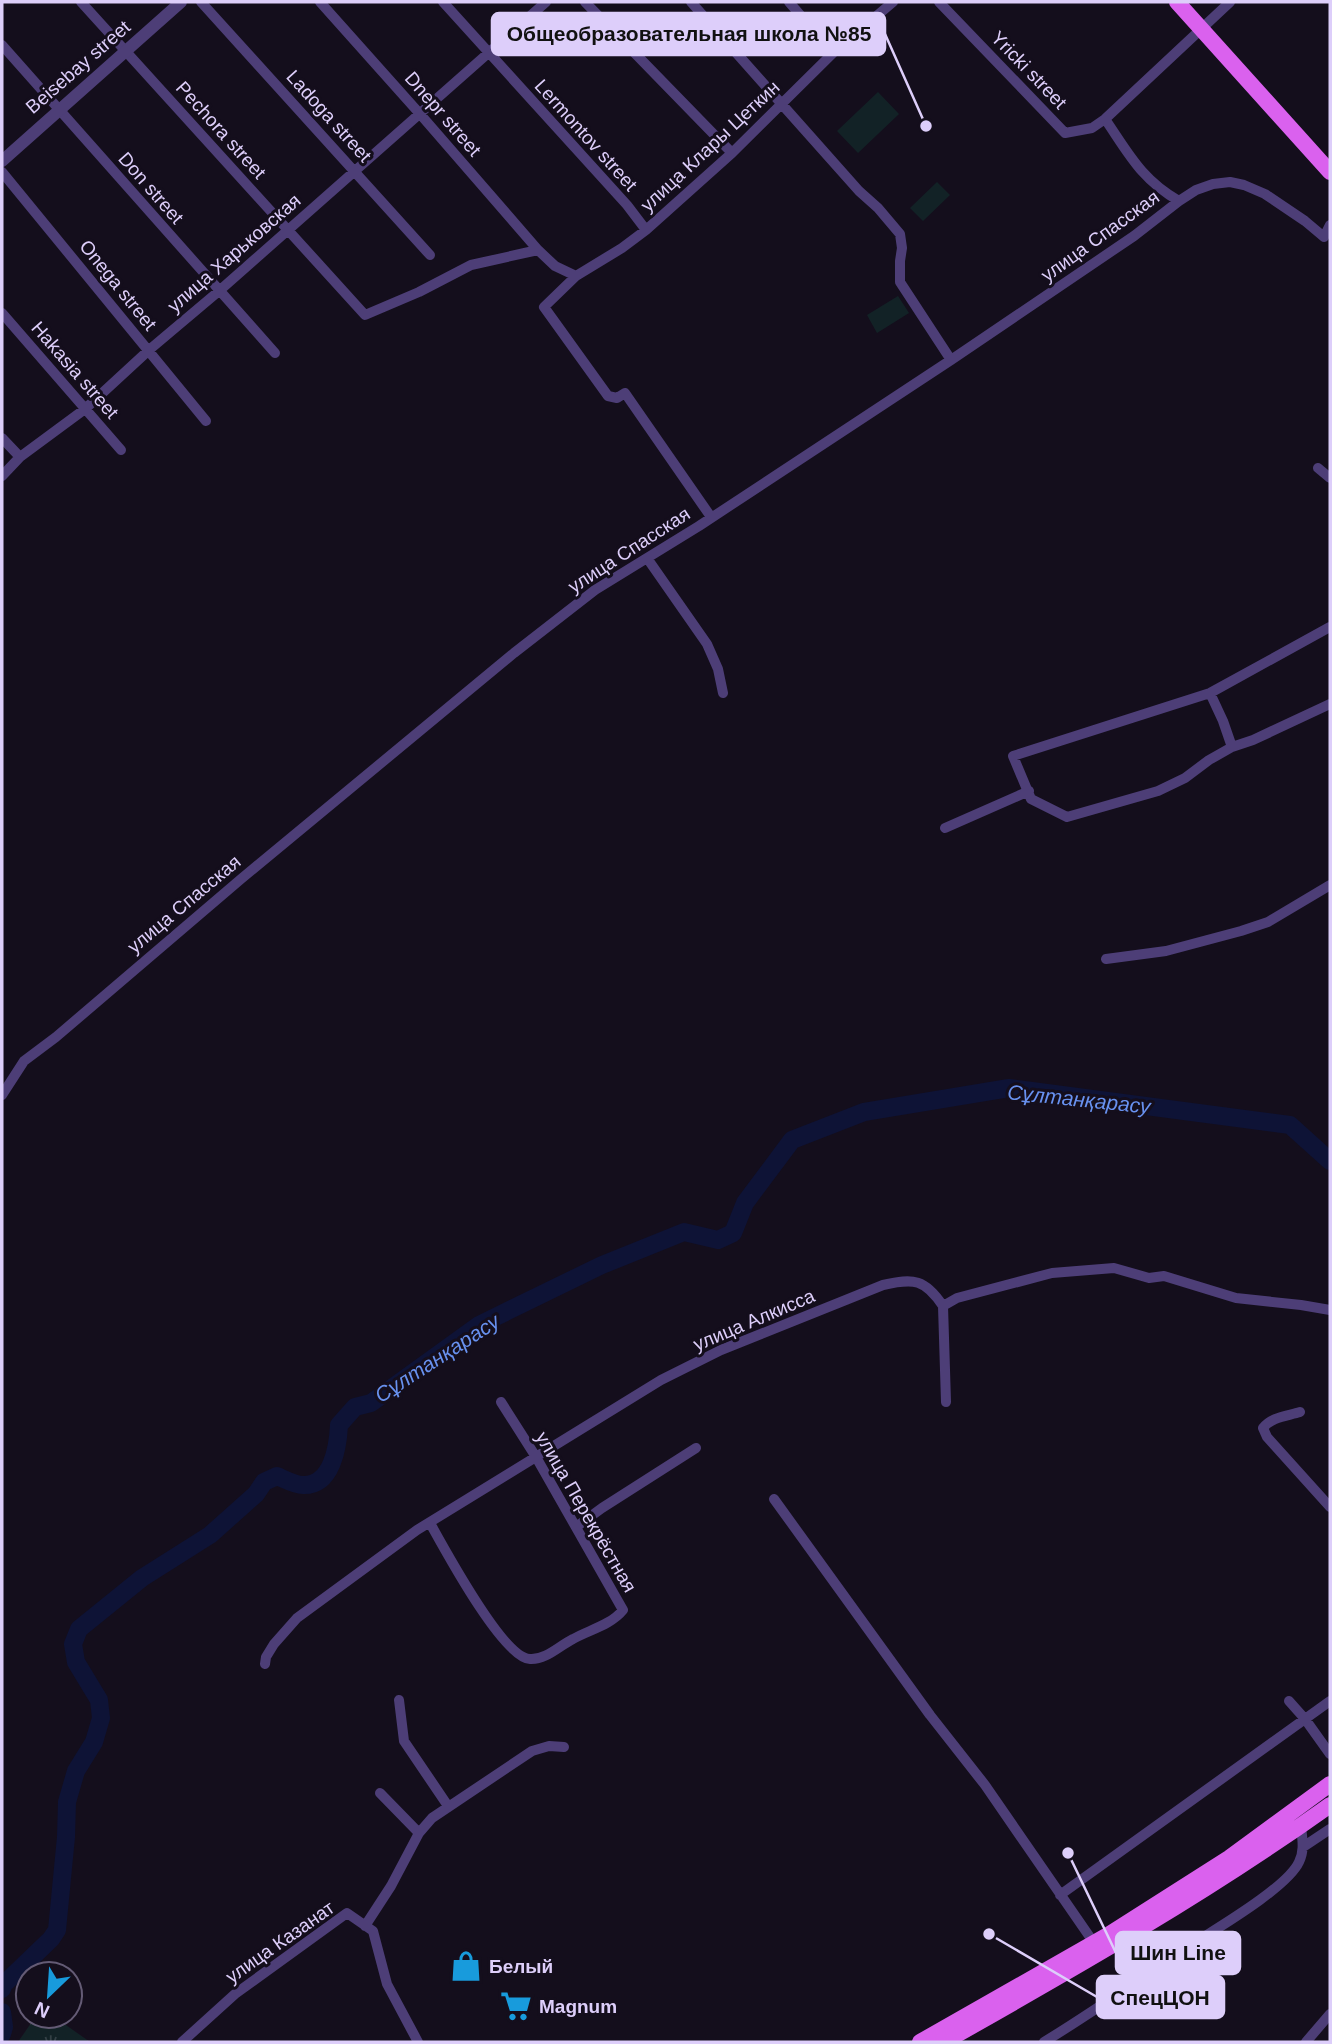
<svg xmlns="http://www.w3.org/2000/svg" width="1332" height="2044" viewBox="0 0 1332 2044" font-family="Helvetica,sans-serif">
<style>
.park{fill:url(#park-tufts)}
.pitch{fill:#122226}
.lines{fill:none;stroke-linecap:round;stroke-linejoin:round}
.river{stroke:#0e1336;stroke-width:18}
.minor{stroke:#4d3e77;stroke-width:10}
.tertiary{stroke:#4d3e77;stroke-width:12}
.primary{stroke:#da61ee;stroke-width:16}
.labels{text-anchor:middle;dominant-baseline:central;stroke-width:6;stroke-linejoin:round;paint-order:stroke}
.street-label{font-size:19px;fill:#ddcefa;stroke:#140e1c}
.poi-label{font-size:19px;font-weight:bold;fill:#ddcefa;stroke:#140e1c;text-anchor:start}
.water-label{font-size:21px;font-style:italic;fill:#6891ef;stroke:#140e1c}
.leader{fill:none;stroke:#ddcefa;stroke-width:2.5}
.callout-dot{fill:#ddcefa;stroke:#140e1c;stroke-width:2.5}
.callout{fill:#ddcefa;stroke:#ddcefa;stroke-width:2.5}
.callout-label{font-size:21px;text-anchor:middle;font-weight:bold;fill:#111}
</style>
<defs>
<pattern id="park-tufts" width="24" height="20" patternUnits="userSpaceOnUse" patternTransform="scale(1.75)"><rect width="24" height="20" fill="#122226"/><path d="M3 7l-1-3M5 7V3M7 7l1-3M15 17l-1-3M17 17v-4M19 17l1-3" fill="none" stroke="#344146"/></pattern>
</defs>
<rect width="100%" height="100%" fill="#140e1c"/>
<path class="park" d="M36 2016H53L90 2042H18Z"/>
<path class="pitch" d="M878 92 899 114 858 153 837 131Z
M937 182 950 195 923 221 910 208Z
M898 296 909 313 877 333 867 315Z"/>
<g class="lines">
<path class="river" d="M2 1989 3 1985 51 1939 57 1930 66 1837 67 1802 76 1771 94 1742 101 1718 99 1700 76 1662 73 1644 79 1629 142 1578 210 1535 256 1494 264 1482 277 1476C284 1479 295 1485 303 1485 332 1486 338 1447 339 1425L355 1407 371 1403 479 1325 602 1265 684 1232 718 1240 733 1233 745 1203 792 1140 864 1112 1009 1088 1290 1125 1330 1161
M2 2012 4 2027 2 2034"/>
<path class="minor" d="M81 2 365 315 419 292 471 265 538 250 555 266 576 276
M201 2 430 255
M320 2 420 114 538 250
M443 2 627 205 646 230
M585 2 732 153
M691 2 859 191 878 208 900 234 902 248 900 261V282L951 360
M789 2 833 53
M939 2 1065 133 1092 128 1105 119 1230 2
M2 45 275 353
M1105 119C1129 154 1141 179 1179 201
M2 172 206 421
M2 313 121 450
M2 438 20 457
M1318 468 1330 478
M2 476 20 457 85 409 149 350 219 291 546 2
M711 517 625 393 617 398 608 396 544 307 576 276 622 248 646 230 732 153 833 53 893 2
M647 558 707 644 718 669 723 693
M1330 627 1210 693 1013 756 1031 799 1067 817 1158 791 1185 778 1209 760 1232 747 1253 740 1330 704
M1210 693 1223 721 1232 747
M945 828 1029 791
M1106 959 1166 951 1241 931 1268 922 1330 885
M2 1095 24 1061 56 1037 241 879 514 653 595 590 699 526 951 360 1134 236 1179 201 1196 190 1213 184 1230 182 1244 185 1265 194 1305 221 1324 237 1330 225
M943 1306 957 1298 1052 1273 1114 1268 1149 1278 1164 1276 1236 1298 1301 1305 1330 1310
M943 1306 946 1402
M1300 1412C1287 1416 1271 1417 1263 1428L1267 1437 1330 1507
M774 1499 930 1715 985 1785 1094 1943
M430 1523C444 1548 503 1658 530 1659 546 1660 559 1646 573 1639 589 1630 611 1625 623 1610L536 1457 501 1402
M576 1527 602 1508 696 1448
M265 1664 266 1657 274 1644 297 1618 417 1530 661 1380 721 1350 883 1285C914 1278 925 1279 943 1306
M399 1700 404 1741 448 1806
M1289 1701 1305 1719 1330 1754
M380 1793 419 1833
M1303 1847 1330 1829
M1060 1895 1330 1701
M365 1926 391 1886 419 1833 432 1818 532 1751 549 1746 564 1747
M182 2042 235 1994 347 1913 373 1931 387 1984 418 2042
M1044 2042C1093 2012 1140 1979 1188 1947 1214 1930 1287 1888 1299 1862 1305 1850 1302 1838 1301 1825
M1306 2042 1330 2014"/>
<path class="tertiary" d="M2 161 181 2"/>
<path class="primary" d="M1177 2 1330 172
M920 2042 1108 1935 1229 1858 1330 1784
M944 2042C1075 1968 1207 1893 1330 1805"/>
</g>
<defs>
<symbol id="shop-bare" viewBox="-9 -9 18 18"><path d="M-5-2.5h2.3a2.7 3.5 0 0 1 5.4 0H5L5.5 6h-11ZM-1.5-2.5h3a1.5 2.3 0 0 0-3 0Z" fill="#189bdc" stroke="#140e1c" stroke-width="2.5" paint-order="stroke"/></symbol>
<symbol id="supermarket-bare" viewBox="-9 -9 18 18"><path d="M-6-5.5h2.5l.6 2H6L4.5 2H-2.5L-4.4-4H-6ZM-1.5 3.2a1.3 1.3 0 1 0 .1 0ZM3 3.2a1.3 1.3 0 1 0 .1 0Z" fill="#189bdc" stroke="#140e1c" stroke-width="2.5" paint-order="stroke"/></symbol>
</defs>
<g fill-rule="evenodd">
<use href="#shop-bare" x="444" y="1944" width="44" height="44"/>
<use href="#supermarket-bare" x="494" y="1984" width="44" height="44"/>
</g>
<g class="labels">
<g class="street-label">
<text transform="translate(78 67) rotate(-41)">Beisebay street</text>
<text transform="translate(1029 70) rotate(46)">Yricki street</text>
<text transform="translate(443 114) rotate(49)">Dnepr street</text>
<text transform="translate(329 116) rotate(48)">Ladoga street</text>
<text transform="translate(221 130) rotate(48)">Pechora street</text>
<text transform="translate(586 135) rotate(48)">Lermontov street</text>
<text transform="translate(710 146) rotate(-43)">улица Клары Цеткин</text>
<text transform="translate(151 188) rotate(49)">Don street</text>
<text transform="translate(1100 236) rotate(-36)">улица Спасская</text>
<text transform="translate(234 253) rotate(-41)">улица Харьковская</text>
<text transform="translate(118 285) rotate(51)">Onega street</text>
<text transform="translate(75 370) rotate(49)">Hakasia street</text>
<text transform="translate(629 550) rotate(-33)">улица Спасская</text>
<text transform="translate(184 904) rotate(-40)">улица Спасская</text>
<text transform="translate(754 1320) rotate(-23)">улица Алкисса</text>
<text transform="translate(586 1512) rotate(60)">улица Перекрёстная</text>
<text transform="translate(280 1942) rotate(-35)">улица Казанат</text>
</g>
<g class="poi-label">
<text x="489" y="1966">Белый</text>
<text x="539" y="2006">Magnum</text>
</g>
<g class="water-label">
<text transform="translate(1079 1099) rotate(6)">Сұлтанқарасу</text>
<text transform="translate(437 1358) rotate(-33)">Сұлтанқарасу</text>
</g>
</g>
<path class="leader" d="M926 126L885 34M1068 1853L1116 1953M989 1934L1097 1997"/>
<g class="callout-dot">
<circle cx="926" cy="126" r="7"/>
<circle cx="1068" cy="1853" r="7"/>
<circle cx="989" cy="1934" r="7"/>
</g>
<g class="callout">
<rect x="492" y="13" width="393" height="42" rx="7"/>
<rect x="1116" y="1932" width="124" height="42" rx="7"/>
<rect x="1097" y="1976" width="127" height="42" rx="7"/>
</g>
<g class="callout-label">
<text x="689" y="41">Общеобразовательная школа №85</text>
<text x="1178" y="1960">Шин Line</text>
<text x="1160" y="2005">СпецЦОН</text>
</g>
<rect width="1332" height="2044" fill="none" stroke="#ddcefa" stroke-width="7"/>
<g transform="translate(49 1995) rotate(205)"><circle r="33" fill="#140e1c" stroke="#645b75" stroke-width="2"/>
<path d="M0-5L12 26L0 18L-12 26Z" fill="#189bdc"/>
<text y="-10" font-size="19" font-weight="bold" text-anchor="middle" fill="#ddcefa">N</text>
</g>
</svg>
